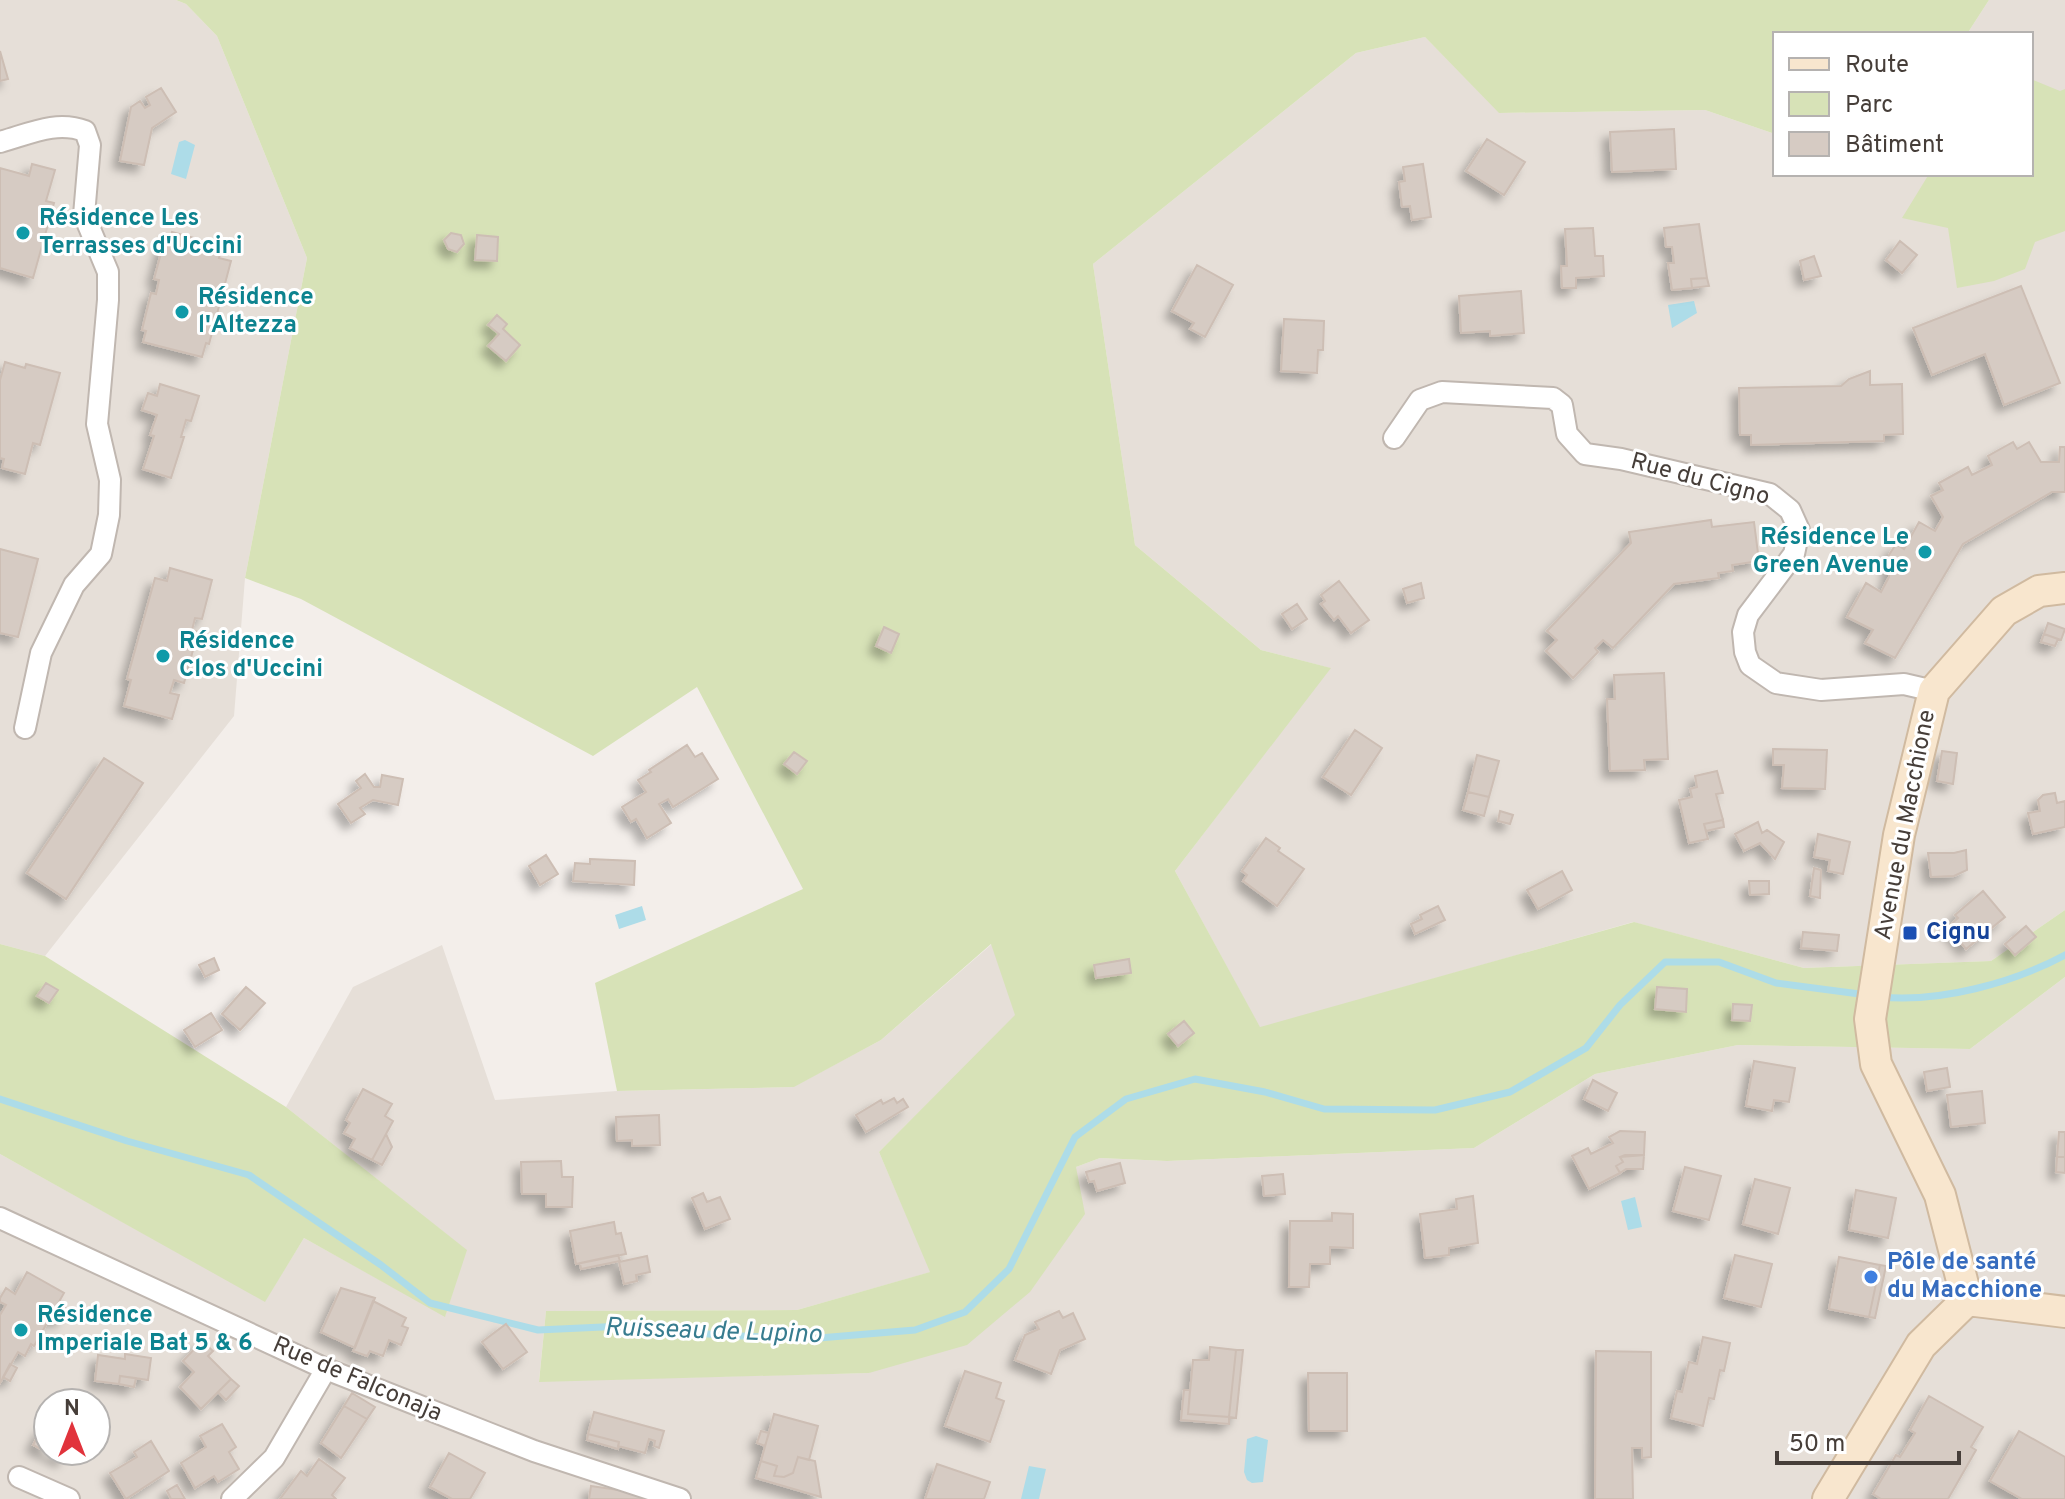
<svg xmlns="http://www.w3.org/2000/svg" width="2065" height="1499" viewBox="0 0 2065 1499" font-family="Overpass,sans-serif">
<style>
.residential{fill:#e6dfd8;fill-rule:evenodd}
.green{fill:#d7e2b7}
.water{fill:#addce8}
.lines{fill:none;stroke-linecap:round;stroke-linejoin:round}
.stream{stroke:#addce8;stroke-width:7}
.building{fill:#d6cbc3;stroke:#cdbeb4;stroke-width:2;filter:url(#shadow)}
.street-casing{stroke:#c0b7b0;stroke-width:24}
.secondary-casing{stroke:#d0baa0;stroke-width:34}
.street{stroke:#fff;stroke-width:20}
.secondary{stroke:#f8e6ce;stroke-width:30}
.culture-dot{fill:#0f9aa8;stroke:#fff;stroke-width:3}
.transit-dot{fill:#1a4fb4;stroke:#fff;stroke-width:3}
.shop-dot{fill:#3f7fe0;stroke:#fff;stroke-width:3}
.labels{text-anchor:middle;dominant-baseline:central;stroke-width:6;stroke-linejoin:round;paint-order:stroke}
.culture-label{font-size:24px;font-weight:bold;fill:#0d838f;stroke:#fff;text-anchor:start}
.street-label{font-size:24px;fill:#463e39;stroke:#fff}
.transit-label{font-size:24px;font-weight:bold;fill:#164399;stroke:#fff;text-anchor:start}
.shop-label{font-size:24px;font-weight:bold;fill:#366cbe;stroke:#fff;text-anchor:start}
.water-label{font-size:26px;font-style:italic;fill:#377c8f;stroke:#fff}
</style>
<defs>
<filter id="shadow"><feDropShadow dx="-7" dy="7" stdDeviation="4" flood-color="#0004"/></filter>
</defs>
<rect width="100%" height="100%" fill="#f3eeea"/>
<path class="residential" d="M0 0H176L186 4 217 36 307 258 245 578 234 716 45 956 0 944Z
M1989 0H2065V910L1991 961 1804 968 1633 922 1260 1028 1175 871 1330 668 1261 650 1135 545 1093 264 1356 53 1425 37 1500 113 1705 110 1775 134V174H2031V34H1967Z
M992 944 1016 1016 879 1152 931 1272 797 1310 546 1311 539 1381 869 1373 1076 1167 1100 1158 1167 1161 1474 1148 1595 1074 1738 1045 1970 1049 2065 977V1499H0V1154L265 1301 304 1238 445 1316 466 1250 286 1107 353 987 442 945 495 1100 617 1091 793 1087 881 1040ZM48 1403H96V1451H48Z"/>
<path class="green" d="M176 0H1989L1967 34H1775V134L1705 110 1499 113 1425 37 1356 53 1093 264 1135 545 1261 650 1331 668 1175 871 1260 1027 1634 922 1804 968 1991 961 2065 910V977L1970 1049 1738 1045 1595 1074 1474 1148 1167 1161 1100 1158 1076 1167 1085 1214 1030 1292 967 1345 869 1373 539 1382 546 1311 797 1310 930 1272 879 1152 1015 1015 991 944 881 1040 794 1087 617 1091 595 983 803 889 697 687 593 756 301 599 245 578 307 258 217 36 186 4Z
M2031 79 2060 91 2065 89V231L2035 242 2025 269 1994 281 1957 288 1948 228 1902 218 1929 174H2031Z
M0 944 45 956 286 1107 467 1250 445 1317 304 1238 265 1302 0 1154Z"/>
<path class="water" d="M185 140 195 145 186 179 171 174 179 142Z
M1694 301 1697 313 1672 328 1668 305Z
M642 906 646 920 619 929 615 915Z
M1635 1197 1642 1227 1628 1230 1621 1201Z
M1256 1436 1268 1440 1263 1482 1252 1483 1247 1480 1244 1472 1247 1439Z
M1029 1466 1046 1469 1039 1499H1021Z"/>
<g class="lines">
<path class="stream" d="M1880 997C1939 1003 2013 983 2065 955
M0 1099 127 1141 249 1175 381 1265 430 1303 538 1330 624 1326 719 1335 807 1339 915 1330 965 1312 1009 1269 1075 1137 1126 1099 1195 1079 1265 1092 1324 1109 1435 1110 1510 1092 1586 1048 1620 1005 1665 962H1719L1776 983 1867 995"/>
</g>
<path class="building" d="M0 51 8 79 0 81Z
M161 88 176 112 152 128 144 165 120 161 131 107 140 101 145 108 150 105 146 97Z
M1674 129 1676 169 1612 172 1610 132Z
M1487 139 1525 162 1504 195 1466 171Z
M32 164 55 170 46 201 54 203 33 278 0 268V168L29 176Z
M1423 164 1431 217 1412 220 1410 206 1402 207 1399 182 1405 181 1403 167Z
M1699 224 1707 278 1691 279 1692 288 1672 290 1668 263H1674L1672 247H1666L1664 228Z
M1593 228 1595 256H1603L1604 276 1576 278V288H1562L1561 266H1567L1565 229Z
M172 232 223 246 219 258 231 261 209 344 206 343 202 357 143 342 146 331 142 330 151 293 156 294 159 280 154 279 164 242 169 243Z
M451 233 461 235 464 244 457 252 448 249 444 240Z
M477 235 498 237 497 261 475 260Z
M1900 241 1917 255 1902 273 1886 260Z
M1814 256 1821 276 1804 280 1800 261Z
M1197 265 1233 285 1205 337 1190 329 1194 323 1172 311Z
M1707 278 1709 286 1692 288 1691 279Z
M2021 286 2060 383 2004 405 1985 354 1932 375 1913 328Z
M1521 291 1524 333 1490 336V331L1461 333 1459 296Z
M497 315 507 324 503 329 520 345 506 361 488 346 499 334 488 325Z
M1284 319 1324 321 1323 350H1318L1317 373 1281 371Z
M5 362 25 368 26 364 60 373 40 445 33 443 25 474 2 468 4 459 0 458V380Z
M1870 371V385L1902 384 1903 434 1884 435V441L1751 445V435H1740L1739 388 1841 386 1849 379Z
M160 384 199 396 191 421 186 420 181 437H184L171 478 143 469 154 436 150 435 157 415 142 410 148 393 157 396Z
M2013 442 2017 449 2029 442 2041 462H2059L2060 447H2065V492H2052L1963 544 1895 658 1865 643 1873 630 1847 617 1866 583 1881 592 1889 577V555L1896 544 1904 549 1919 522 1935 531 1943 517 1931 496 1943 490 1939 483 1968 467 1972 475 1992 465 1988 456Z
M1711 520 1712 527 1754 522 1759 561 1732 565 1733 571 1718 573 1719 578 1674 584 1613 648 1603 640 1595 648 1598 652 1573 678 1546 651 1557 640 1547 631 1631 543 1629 532Z
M0 549 38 559 18 637 0 633Z
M170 568 212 580 202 619 195 618 192 630 198 632 184 683 174 680 170 693 179 695 172 719 124 706 131 680 127 679 155 578 167 581Z
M1339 581 1369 620 1351 633 1338 616 1334 620 1321 604 1325 601 1321 595Z
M1421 583 1424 598 1407 603 1403 589Z
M1297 604 1307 619 1292 629 1282 614Z
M2048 623 2065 629 2061 640 2044 634Z
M884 627 899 634 891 653 876 646Z
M2044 634 2058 639 2055 646 2041 642Z
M1664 673 1668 759 1644 760 1645 770 1610 771 1607 699H1615L1614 675Z
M1355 730 1382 748 1351 795 1323 777Z
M687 745 695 757 702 753 718 779 673 807 668 799 659 804 671 823 647 838 636 819 631 822 622 807 646 792 638 780 651 772 649 770Z
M1773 749 1827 750 1825 789 1782 788 1784 765H1773Z
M1942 751 1957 753 1953 784 1937 781Z
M794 752 807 761 797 774 784 764Z
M1477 755 1499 761 1489 797 1468 792Z
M104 758 143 783 66 899 27 873Z
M1717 771 1723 793 1716 794 1723 820 1704 824 1708 839 1689 843 1679 800 1692 797 1690 789 1697 787 1695 776Z
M365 774 374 787H380L382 775 403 779 398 805 373 800 360 808 365 814 351 823 338 804 361 788 356 781Z
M1468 792 1489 797 1484 816 1463 810Z
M2055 793 2057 803 2065 801V827L2033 834 2028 813 2040 811 2038 800 2043 795Z
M1500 811 1513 815 1510 824 1498 821Z
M1723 820 1724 827 1706 831 1704 824Z
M1758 822 1762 833 1767 830 1784 842 1775 859 1760 843 1744 851 1735 834Z
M1818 834 1850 842 1843 874 1828 871 1830 860 1814 857Z
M1266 838 1280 848 1278 851 1304 869 1277 906 1243 881 1247 875 1242 871Z
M1966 850 1967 870 1954 876 1931 877 1928 853H1954Z
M546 855 558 874 540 885 529 866Z
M590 859 635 861 634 885 573 881 575 863 590 864Z
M1814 868 1821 870 1820 898 1810 896Z
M1562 871 1572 890 1538 909 1527 890Z
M1749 881H1769V894L1750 895Z
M1983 891 2005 917 1966 949 1948 927 1958 918 1955 915Z
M1438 906 1445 920 1415 934 1411 924 1422 919 1420 915Z
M2026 926 2036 937 2015 955 2005 944Z
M1803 932 1839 935 1837 951 1801 948Z
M214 958 219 970 205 977 199 965Z
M1129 959 1131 973 1096 978 1094 965Z
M46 983 58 990 49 1003 37 996Z
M246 987 265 1003 240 1030 222 1014Z
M1657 987 1687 989 1686 1012 1655 1009Z
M1733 1004 1752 1005 1750 1021 1732 1020Z
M211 1013 222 1030 195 1047 184 1030Z
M1184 1021 1194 1033 1178 1046 1168 1034Z
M1754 1061 1795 1068 1789 1102 1774 1100 1772 1111 1746 1106Z
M1947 1068 1950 1087 1927 1091 1924 1072Z
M1593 1080 1617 1093 1608 1111 1584 1099Z
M363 1089 392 1104 385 1116 393 1121 372 1160 350 1148 355 1139 344 1133 350 1123 346 1120Z
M1982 1091 1985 1123 1951 1127 1947 1095Z
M894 1098 897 1103 903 1099 908 1107 866 1132 856 1115 881 1100 883 1104Z
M659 1115 660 1145 632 1146V1140L617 1141 616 1117Z
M1620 1131 1645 1132 1644 1155 1620 1157 1623 1162 1616 1166 1620 1173 1589 1189 1572 1156 1588 1148 1591 1154 1613 1143 1609 1137Z
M2059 1132H2065V1157H2057Z
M386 1134 392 1147 382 1165 372 1160Z
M1625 1155H1644L1643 1169H1626L1620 1173 1616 1166 1623 1162 1620 1157Z
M2057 1157H2065V1173L2056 1172Z
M561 1161 562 1177H573L572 1207H546V1194H522L521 1162Z
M1120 1163 1125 1183 1097 1191 1094 1181 1089 1182 1086 1172Z
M1685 1167 1721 1176 1709 1220 1673 1211Z
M1283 1174 1285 1194 1264 1196 1262 1176Z
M1755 1179 1790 1188 1778 1234 1743 1224Z
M1856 1190 1896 1198 1888 1238 1849 1230Z
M703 1193 707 1202 720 1197 730 1219 705 1229 692 1198Z
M1473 1196 1478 1243 1449 1248V1255L1425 1258 1420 1214 1457 1209 1456 1199Z
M1332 1213 1353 1214V1248L1330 1247V1264H1310L1309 1287H1289L1290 1221H1332Z
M614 1222 616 1234 621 1233 626 1254 576 1264 570 1231Z
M618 1255 620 1261 581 1269 580 1263Z
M1735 1255 1772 1264 1761 1307 1724 1298Z
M647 1256 650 1272 636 1275 637 1281 624 1284 619 1262Z
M1839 1257 1880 1265 1869 1317 1829 1309Z
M1880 1265 1886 1266 1875 1318 1869 1317Z
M27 1272 64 1293 34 1346 31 1344 25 1356 18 1352 0 1383V1315L6 1305 0 1302V1298L6 1288 15 1294Z
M341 1288 375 1298 355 1348 321 1332Z
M373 1301 406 1318 402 1326 408 1328 401 1345 389 1340 383 1356 370 1351 367 1356 353 1351Z
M58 1304 67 1309 60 1321 51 1316Z
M1059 1311 1063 1318 1073 1313 1085 1339 1060 1350 1051 1374 1015 1360 1025 1335 1039 1329 1035 1322Z
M506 1324 527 1352 503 1369 482 1342Z
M1703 1337 1730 1343 1724 1371 1720 1370 1714 1399 1709 1398 1703 1426 1671 1418 1677 1391 1682 1392 1689 1362 1697 1364Z
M202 1341 213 1351 208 1356 231 1379 201 1409 180 1387 194 1372 183 1361Z
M1210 1347 1236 1350 1229 1417 1188 1414 1193 1360H1209Z
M1236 1350H1243L1236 1418 1229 1417Z
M1596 1351 1651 1352V1457L1642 1458V1448H1632L1633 1499H1595Z
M125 1354 151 1358 148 1380 120 1376 119 1384 95 1381 98 1355 125 1359Z
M10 1364 17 1368 10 1381 3 1377Z
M965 1371 1001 1383 996 1398 1004 1401 990 1442 945 1426Z
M1308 1373H1347V1431H1309Z
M120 1376 136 1378 134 1387 119 1384Z
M231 1379 239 1386 226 1400 218 1392Z
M1184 1390H1190L1188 1414 1229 1417V1424L1181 1420Z
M352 1393 375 1407 367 1419 344 1406Z
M1929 1396 1983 1427 1971 1447 1976 1450 1948 1499H1881L1873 1494 1896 1455 1900 1457 1915 1433 1910 1430Z
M344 1406 367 1419 341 1458 321 1443Z
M594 1412 664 1431 659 1448 654 1446 655 1441 649 1439 645 1453 618 1446 619 1442 588 1434Z
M774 1414 818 1426 809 1460 798 1457 793 1473 784 1477 774 1476 777 1466 761 1461Z
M222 1424 236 1447 229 1452 239 1469 218 1482 214 1476 195 1488 181 1463 206 1447 200 1436Z
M43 1426 48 1429V1451H68L63 1460 33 1445Z
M761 1431 769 1433 765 1446 757 1443Z
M2019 1431 2065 1457V1499H2022L1990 1481Z
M588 1434 619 1442 618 1449 587 1440Z
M151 1441 169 1471 126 1499 110 1473 137 1457 134 1452Z
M449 1453 485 1473 470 1499H452L430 1487Z
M798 1457 815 1461 821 1497 756 1478 761 1461 777 1466 774 1476 784 1477 793 1473Z
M319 1459 345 1478 332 1495 336 1499H280L301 1471 307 1476Z
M937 1464 990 1482 984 1499H925Z
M177 1485 185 1499H171L167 1491Z
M591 1486 646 1494 645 1499H589Z"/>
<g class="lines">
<defs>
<path id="street" d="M0 142C29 134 56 120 85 131L90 145 84 215 108 272V300L97 424 110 480 109 515 101 554 74 585 41 653 25 728
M1394 438 1420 400 1442 392 1553 398 1562 405 1567 434 1585 454 1621 459 1770 494 1790 510 1799 530 1794 554 1748 615 1743 632 1745 652 1750 665 1776 683 1821 690 1904 684 1934 691
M0 1218 326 1369 534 1451 680 1499
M19 1477 69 1499
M232 1499 274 1458 326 1369"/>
<path id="secondary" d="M1967 1300 1940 1195 1876 1064 1870 1019 1899 835 1934 691 2004 611 2039 591 2065 588
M1967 1300 2065 1312
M1828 1499 1921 1345 1967 1300"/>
</defs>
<use href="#street" class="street-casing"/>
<use href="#secondary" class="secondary-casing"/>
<use href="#street" class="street"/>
<use href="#secondary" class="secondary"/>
</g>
<g class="culture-dot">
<circle cx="23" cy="233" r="8"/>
<circle cx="182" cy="312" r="8"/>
<circle cx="1925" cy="552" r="8"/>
<circle cx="163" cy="656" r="8"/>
<circle cx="21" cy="1330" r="8"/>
</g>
<rect class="transit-dot" x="1902" y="925" width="16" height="16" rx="4"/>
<circle class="shop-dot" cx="1871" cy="1277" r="8"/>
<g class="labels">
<g class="culture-label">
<text x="39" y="219">Résidence Les<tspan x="39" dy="28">Terrasses d'Uccini</tspan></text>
<text x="198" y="298">Résidence<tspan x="198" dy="28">l'Altezza</tspan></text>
<text x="1909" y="538" text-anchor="end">Résidence Le<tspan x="1909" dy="28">Green Avenue</tspan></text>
<text x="179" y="642">Résidence<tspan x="179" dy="28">Clos d'Uccini</tspan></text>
<text x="37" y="1316">Résidence<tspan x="37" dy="28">Imperiale Bat 5 &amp; 6</tspan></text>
</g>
<g class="street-label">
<text transform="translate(1700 480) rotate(15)">Rue du Cigno</text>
<text transform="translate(1906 825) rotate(-79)">Avenue du Macchione</text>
<text transform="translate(357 1380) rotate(23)">Rue de Falconaja</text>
</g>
<g class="transit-label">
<text x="1926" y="933">Cignu</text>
</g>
<g class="shop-label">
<text x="1887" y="1263">Pôle de santé<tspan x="1887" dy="28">du Macchione</tspan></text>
</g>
<g class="water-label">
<text transform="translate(713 1332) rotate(2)">Ruisseau de Lupino</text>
</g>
</g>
<rect x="1773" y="32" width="260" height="144" fill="#ffffff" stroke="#b5b2b0" stroke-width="2"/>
<rect x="1789" y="58" width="40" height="12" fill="#f8e6ce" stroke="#b5b2b0" stroke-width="2"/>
<text x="1845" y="72" font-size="24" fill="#463e39">Route</text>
<rect x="1789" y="92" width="40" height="24" fill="#d7e2b7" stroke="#b5b2b0" stroke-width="2"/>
<text x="1845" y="112" font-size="24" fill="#463e39">Parc</text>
<rect x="1789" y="132" width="40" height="24" fill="#d6cbc3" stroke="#b5b2b0" stroke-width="2"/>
<text x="1845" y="152" font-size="24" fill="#463e39">Bâtiment</text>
<g transform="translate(72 1427)"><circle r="38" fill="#ffffff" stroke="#b5b2b0" stroke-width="2"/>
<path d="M0-6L14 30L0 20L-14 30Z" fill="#e1333c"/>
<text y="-12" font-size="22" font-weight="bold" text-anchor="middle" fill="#463e39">N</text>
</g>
<path d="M1777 1451v12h182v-12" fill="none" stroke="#463e39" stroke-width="4"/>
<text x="1789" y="1451" font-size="24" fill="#463e39" stroke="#ffffff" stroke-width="6" paint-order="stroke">50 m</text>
</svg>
